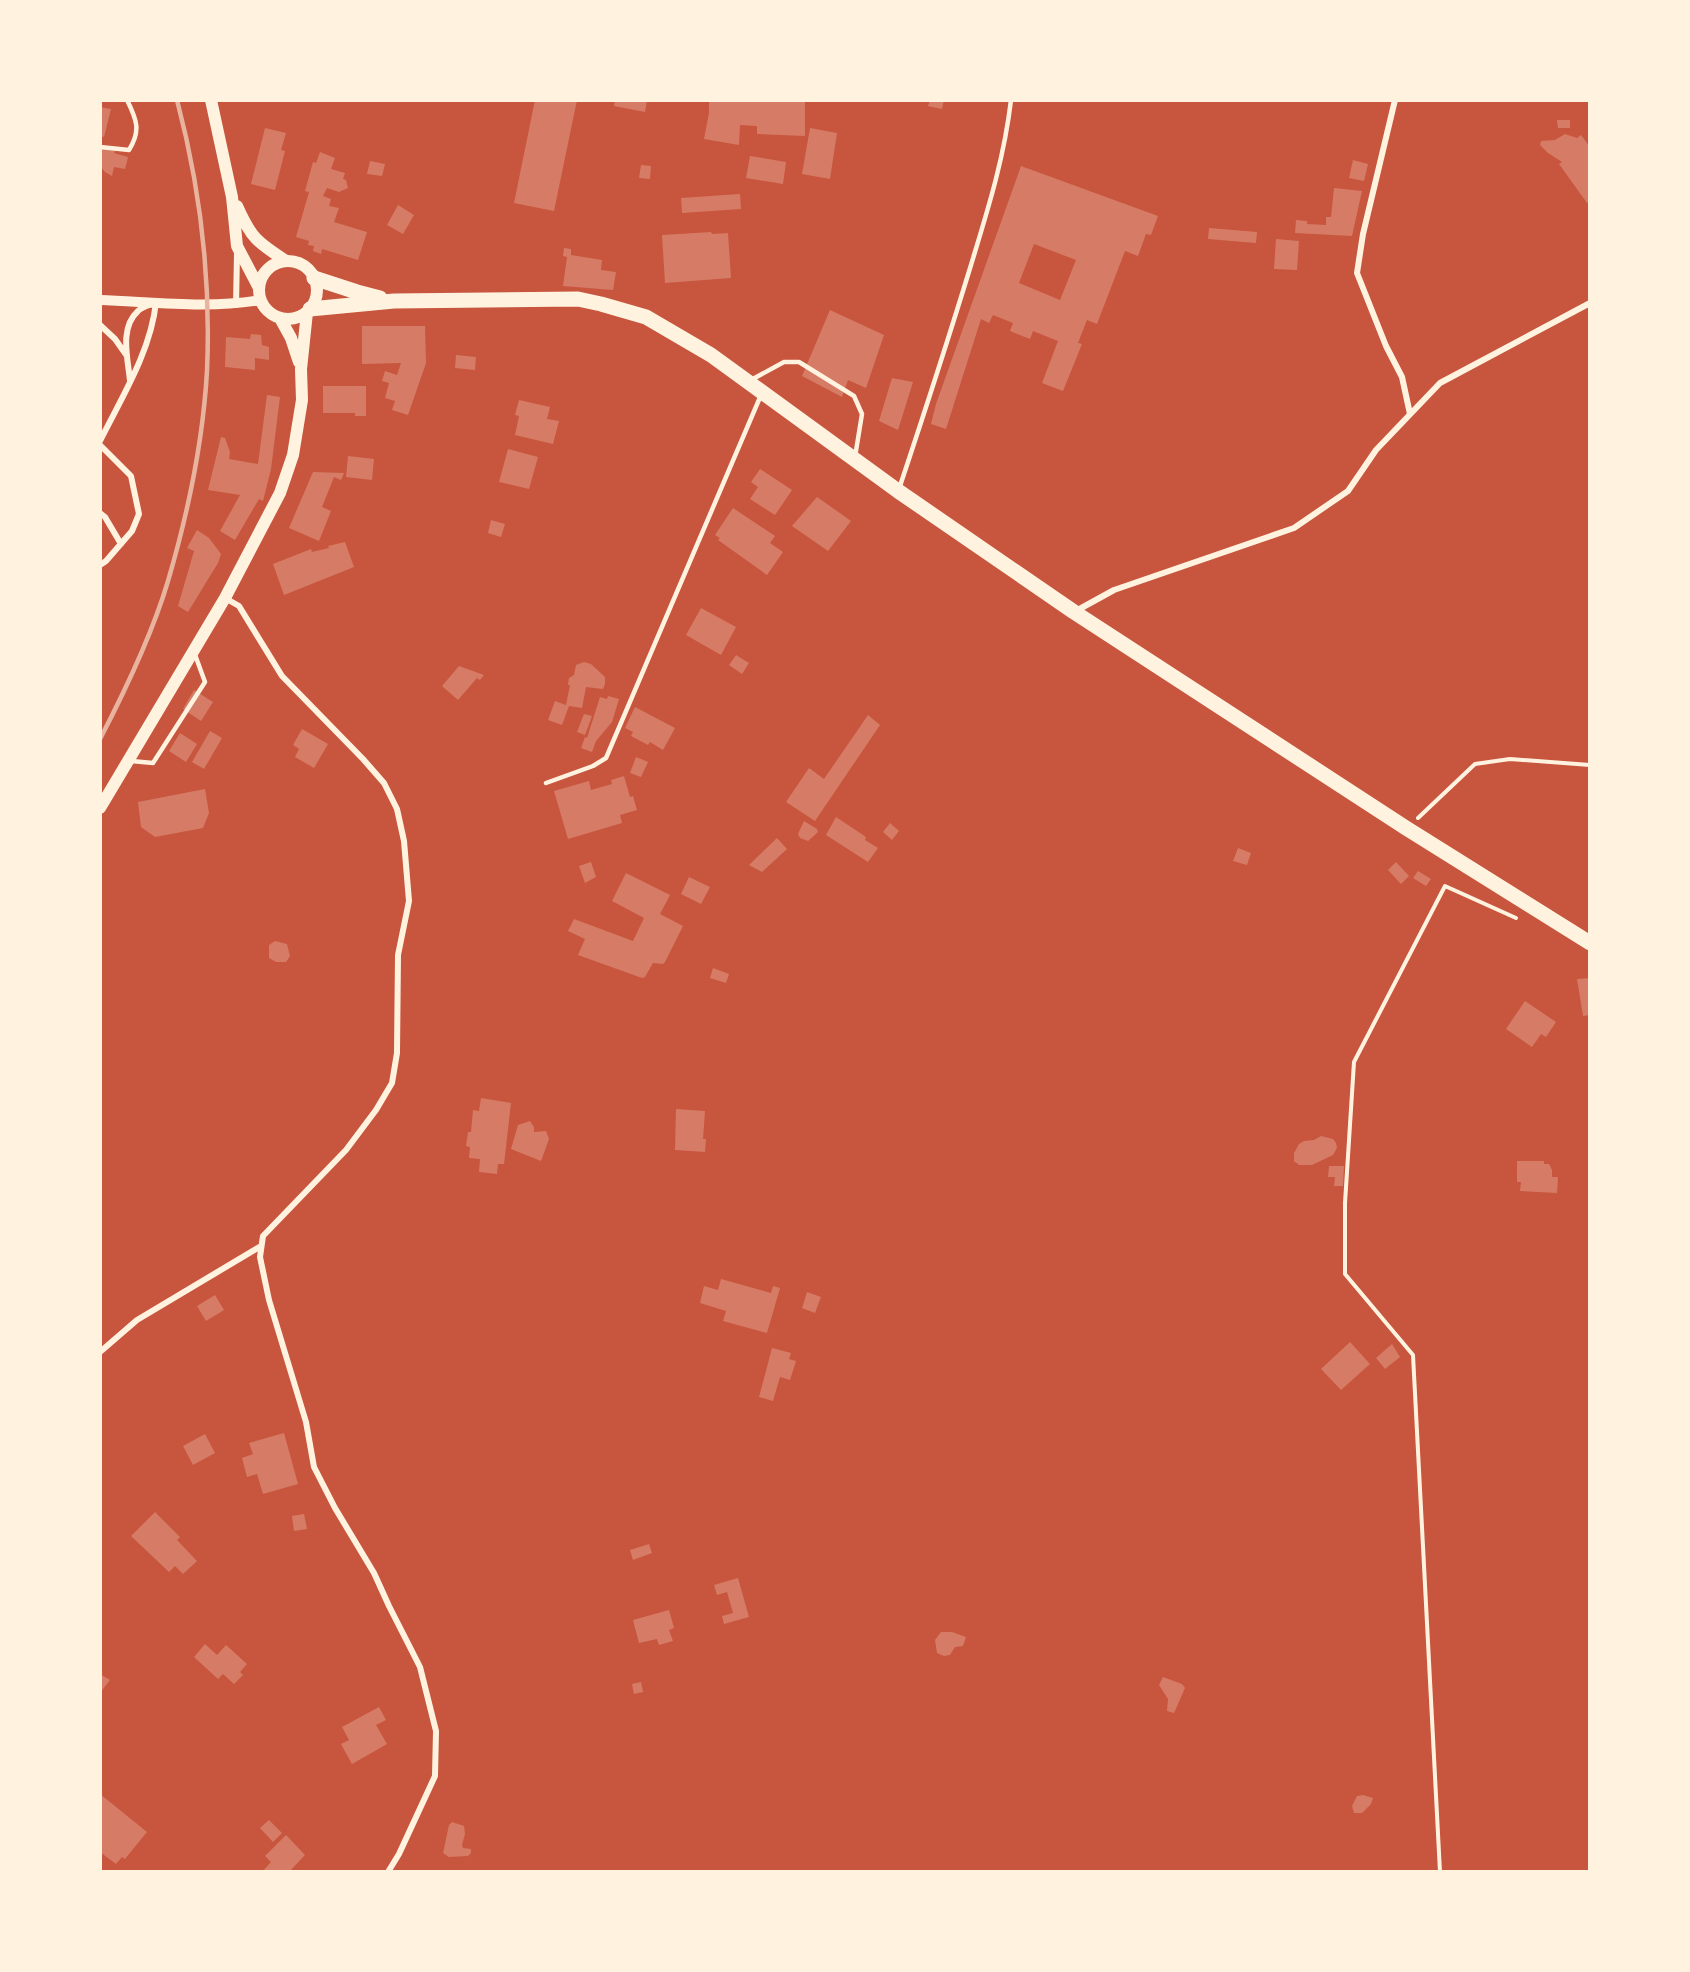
<svg xmlns="http://www.w3.org/2000/svg" width="1690" height="1972" viewBox="0 0 1690 1972" font-family="'PT Serif',serif">
<style>
.building{fill:#d67c66;fill-rule:evenodd}
.lines{fill:none;stroke-linecap:round;stroke-linejoin:round}
.path{stroke:#fff3e0;stroke-width:4}
.service{stroke:#fff3e0;stroke-width:4.5}
.minor{stroke:#fff3e0;stroke-width:6}
.tertiary{stroke:#fff3e0;stroke-width:10}
.secondary{stroke:#fff3e0;stroke-width:12}
.primary{stroke:#fff3e0;stroke-width:15}
.rail{stroke:#e9b49f;stroke-width:4.5}
</style>
<rect width="100%" height="100%" fill="#c8553d"/>
<path class="building" d="M535 100H577L554 211 514 203Z
M615 100H647L645 112 614 106Z
M709 100H805V136L757 134V126L740 125 739 145 704 139 709 113Z
M930 100H944L942 109 928 106Z
M100 107 111 109 104 137 100 136Z
M1557 120H1570V128H1558Z
M265 128 286 133 281 150 285 151 275 190 251 184Z
M810 128 837 133 830 179 802 174Z
M1565 134 1577 138 1581 135 1590 147V201L1587 203 1559 164 1562 162 1548 153 1540 145 1541 141 1555 140Z
M100 148 115 151 114 153 128 157 125 169 114 167 112 176 105 172 100 166Z
M320 152 335 158 331 169 345 173 343 179 346 180 348 188 339 192 327 188 323 196 331 199 329 206 339 208 334 222 367 232 358 260 322 249 321 254 313 251 314 246 308 245 309 241 296 237 309 192 305 191 313 162 316 163Z
M750 156 786 162 783 184 746 178Z
M1353 160 1368 164 1364 181 1349 178Z
M370 161 385 164 382 176 367 174Z
M641 165 651 166 650 179 639 178Z
M1021 166 1158 216 1151 235 1146 234 1138 256 1125 251 1097 324 1087 320 1078 343 1082 344 1063 391 1042 383 1058 341 1033 331 1030 339 1010 331 1013 323 993 315 989 323 981 319 946 429 931 424 936 404ZM1034 244 1076 260 1060 300 1019 283Z
M1334 188 1362 191 1352 236 1295 233 1296 220 1307 221V224L1326 225V217H1331Z
M740 194 741 209 682 213 681 198Z
M398 205 414 215 403 234 387 225Z
M1209 228 1257 232 1256 243 1208 239Z
M711 232 712 234 728 233 731 278 665 283 662 235Z
M1276 239 1299 241 1297 270 1274 269Z
M564 248 571 249V255L602 260 601 270 616 272 613 290 563 286 567 257 563 256Z
M830 310 884 335 866 388 848 380 842 397 802 376Z
M362 326H425L426 363 408 415 392 410 395 401 385 398 389 383 382 381 385 371 397 375 401 363 362 364Z
M251 334 261 335 262 345 269 347V360L255 358V370L225 367 226 337 250 339Z
M456 355 476 357 475 370 455 368Z
M892 378 913 382 898 430 879 421Z
M323 386H366V416H355V413H323Z
M267 395 280 397 271 469 263 501 259 499 235 540 220 531 240 495 208 490 221 437 225 438 230 452 229 459 258 464Z
M519 400 550 407 547 419 559 421 553 444 515 435 519 416 515 415Z
M508 449 538 457 529 489 499 482Z
M348 456 374 459 372 480 346 477Z
M760 469 792 490 775 515 750 499 758 487 751 482Z
M313 472 344 473 341 480 334 477 322 507 331 511 319 541 289 528Z
M817 497 851 521 828 551 792 526Z
M733 508 775 536 770 543 783 552 767 575 718 540 720 538 715 535Z
M491 520 505 524 501 537 488 533Z
M197 530 209 538 221 554 218 563 188 612 178 606 194 551 187 548Z
M345 542 354 567 284 595 273 564 311 549 312 552 329 548 328 546Z
M701 608 736 627 721 655 686 635Z
M736 655 749 663 742 674 729 665Z
M584 662 591 664 605 677V684L603 689 586 687 582 708 569 706 562 725 548 720 555 701 566 705 570 685H568L569 678 574 675 576 665Z
M459 666 484 675 480 680 477 678 458 700 442 686Z
M194 690 213 702 201 721 183 709Z
M608 696 619 699 612 722 596 741 592 752 581 748 585 737 587 738 600 697 607 699Z
M635 707 675 728 663 750 650 742 648 745 631 736 633 732 625 728Z
M584 714 592 716 585 735 577 732Z
M868 715 880 725 815 821 786 802 809 768 824 779Z
M302 729 328 744 314 768 295 757 299 749 293 745Z
M210 731 222 738 204 769 192 762Z
M180 733 197 744 186 762 169 751Z
M636 757 648 762 641 777 630 773Z
M624 776 630 797 633 796 637 810 620 815 622 823 568 839 554 791 589 781 591 790 612 784 611 780Z
M205 789 209 813 203 828 155 837 141 827 138 802Z
M836 817 866 837 865 840 878 848 868 862 826 835Z
M804 821 817 829 818 832 808 841 800 838 798 834Z
M890 823 899 831 892 840 883 832Z
M777 838 787 849 762 872 749 865Z
M1238 848 1251 853 1247 865 1233 861Z
M591 862 596 877 585 883 579 866Z
M1396 862 1409 876 1401 884 1388 870Z
M1418 871 1431 879 1426 886 1413 878Z
M626 873 670 895 660 914 683 926 665 962 663 964 653 963 645 977 642 978 578 955 585 939 568 931 574 919 633 941 644 918 612 901Z
M689 877 710 887 701 904 681 894Z
M275 941 287 944 290 956 286 962H276L269 958V945Z
M713 968 729 974 726 983 710 978Z
M1590 978V1015L1583 1016 1577 979Z
M1525 1001 1556 1022 1546 1037 1541 1034 1532 1047 1506 1029Z
M481 1098 511 1103 504 1164H498L497 1174 479 1172 480 1159 469 1158 470 1147 466 1146 468 1132H471L473 1110 479 1111Z
M676 1109 705 1111 703 1139H706L705 1152 675 1150Z
M530 1121 534 1127V1132L546 1131 549 1139 541 1161 511 1149 518 1125Z
M1321 1136 1333 1139 1336 1143 1337 1148 1333 1155 1312 1165H1299L1294 1161V1153L1299 1144 1304 1141 1314 1140Z
M1517 1161H1544V1164H1549L1552 1170V1177H1558L1557 1193 1520 1191 1521 1182H1517Z
M1329 1166H1344L1343 1186H1334L1335 1177H1328Z
M721 1279 771 1293 773 1286 780 1288 767 1333 723 1321 726 1311 700 1303 704 1286 718 1290Z
M807 1292 821 1297 815 1313 802 1308Z
M215 1295 224 1310 206 1321 197 1306Z
M1350 1342 1370 1364 1341 1390 1321 1369Z
M1392 1344 1400 1357 1385 1369 1376 1358Z
M772 1348 791 1353 789 1359 796 1361 790 1380 780 1377 773 1401 759 1397Z
M284 1433 298 1484 263 1494 257 1474 247 1477 242 1458 253 1454 249 1443Z
M205 1434 215 1453 193 1465 183 1446Z
M155 1512 180 1537 177 1540 197 1561 183 1574 175 1566 169 1572 131 1536Z
M304 1514 307 1529 294 1531 292 1516Z
M649 1544 652 1553 633 1560 630 1550Z
M738 1578 749 1617 724 1624 722 1616 733 1613 727 1592 717 1595 714 1585Z
M669 1610 674 1628 669 1630 673 1641 659 1645 657 1639 639 1643 633 1620Z
M941 1632H952L966 1637 963 1646 955 1647 950 1655 944 1656 937 1653 935 1640Z
M205 1644 217 1655 226 1645 247 1664 240 1672 243 1675 234 1684 223 1674 218 1679 194 1657Z
M100 1674 110 1680 100 1693Z
M1163 1677 1182 1684 1185 1688 1174 1713 1167 1711 1168 1699 1159 1685Z
M641 1682 643 1692 634 1694 632 1684Z
M379 1707 386 1720 376 1725 387 1744 352 1764 341 1744 349 1740 342 1727Z
M100 1794 147 1832 125 1859 122 1857 116 1864 100 1852Z
M1363 1795 1373 1798 1371 1804 1362 1813H1354L1352 1806 1357 1796Z
M269 1820 282 1833 273 1842 260 1828Z
M452 1822 464 1826 465 1834 462 1845 463 1848 471 1849V1853L468 1856 449 1857 443 1853 449 1825Z
M286 1835 305 1855 289 1872H262L271 1862 265 1856Z"/>
<g class="lines">
<path class="path" d="M1418 818 1475 764 1510 759 1590 765
M1440 1872 1413 1355 1345 1274V1203L1354 1062 1445 886 1516 918"/>
<path class="service" d="M100 147 129 150C141 131 137 120 127 100
M751 380 784 362H799L854 396 862 414 855 457
M899 489C924 414 948 340 971 265 988 209 1004 159 1011 100
M131 761 153 763 205 682 194 652
M546 783 593 766 606 758 761 395"/>
<path class="minor" d="M1395 100 1363 234 1357 273 1386 346 1402 377 1410 414
M236 305 237 253
M100 325 115 339 127 356
M100 441C122 397 151 351 156 302 150 305 142 307 138 311 119 328 128 359 130 381
M100 445 131 476 139 514 132 531 106 561 100 565
M100 513 105 517 121 544
M225 598 239 606 282 676 363 759 384 783 397 809 404 841 409 901 398 955 397 1053 392 1083 376 1110 346 1150 263 1236 260 1257 269 1300 306 1422 314 1467 335 1508 374 1573 389 1606 420 1667 436 1731 435 1776 399 1854 388 1872
M1074 612 1114 590 1294 528 1348 491 1376 450 1440 383 1590 303
M100 1352 137 1320 261 1246"/>
<path class="tertiary" d="M100 300C154 302 208 309 261 300"/>
<path class="secondary" d="M211 100 232 197 237 246 259 288
M237 206C251 238 257 242 286 261
M259 290a29 29 0 1 1 58 0a29 29 0 1 1-58 0Z
M280 318 291 338 299 362
M100 808 225 598 280 493 293 455 302 400 301 369 307 312"/>
<path class="primary" d="M314 278 357 292 380 298
M310 309 394 301 578 299 601 304 646 317 711 355 898 491 1074 612 1406 828 1590 943"/>
<path class="rail" d="M100 739C126 689 152 635 168 581 188 513 203 441 207 371 211 281 200 187 177 100"/>
</g>
<rect width="1690" height="1972" fill="none" stroke="#fff3e0" stroke-width="204"/>
</svg>
